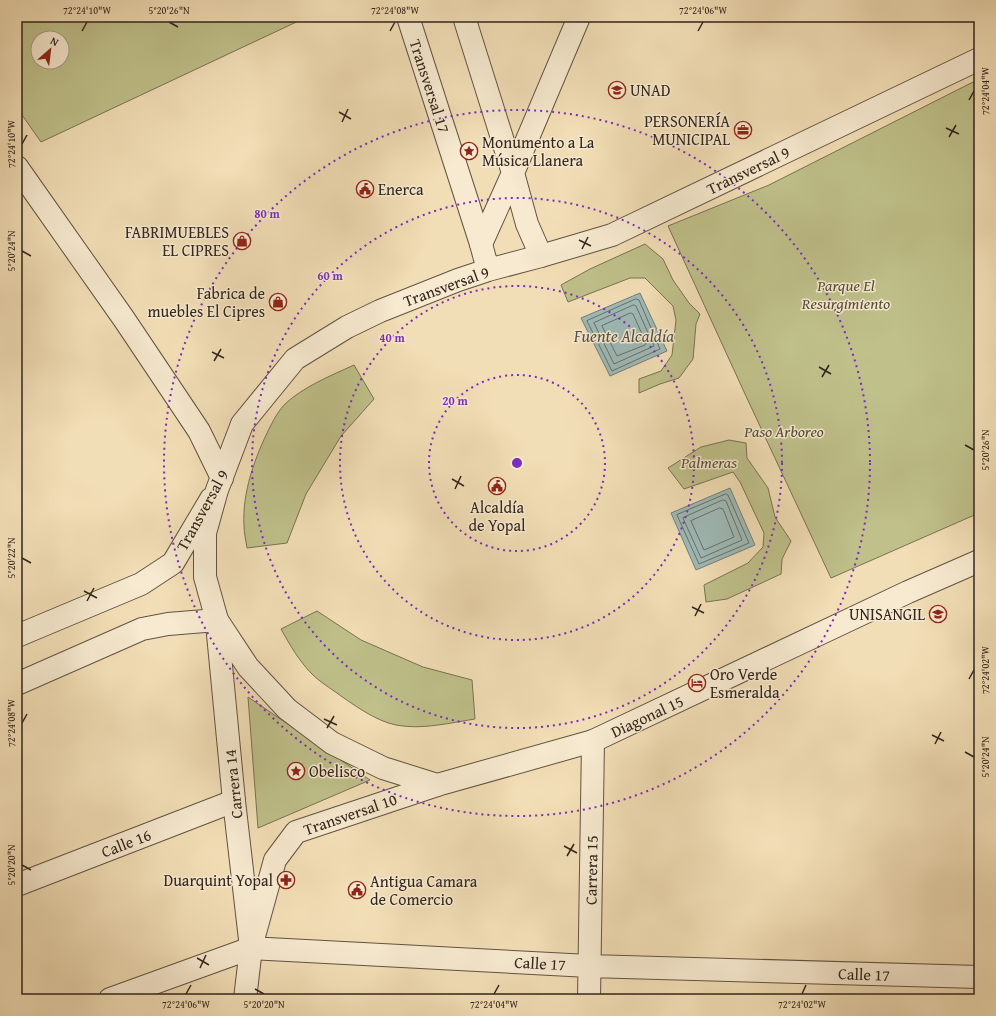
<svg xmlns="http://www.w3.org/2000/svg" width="996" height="1016" viewBox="0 0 996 1016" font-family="'Gentium Book Plus',serif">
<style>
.green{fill:#bfc08a;stroke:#787253;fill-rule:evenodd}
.water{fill:#9ebab7;stroke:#737e79}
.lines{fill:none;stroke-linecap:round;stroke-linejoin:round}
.shore{stroke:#68706a;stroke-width:1}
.pedestrian-casing{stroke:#625342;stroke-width:24}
.minor-casing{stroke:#625342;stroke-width:24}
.tertiary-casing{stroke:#625342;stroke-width:24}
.pedestrian{stroke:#f7ead0;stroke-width:22}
.minor{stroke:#f7ead0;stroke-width:22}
.tertiary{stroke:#f7ead0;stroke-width:22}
.ticks{fill:none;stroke:#32251c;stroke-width:1.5}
.ring{fill:none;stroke:#7b2cbf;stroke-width:2;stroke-dasharray:2 4}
.labels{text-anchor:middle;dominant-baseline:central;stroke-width:3;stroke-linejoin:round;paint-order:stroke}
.street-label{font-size:16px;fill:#32251c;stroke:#f7ead0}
.poi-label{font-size:16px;fill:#32251c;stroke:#f7ead0;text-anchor:start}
.park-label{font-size:16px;font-style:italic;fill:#554c38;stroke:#f7ead0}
.water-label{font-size:17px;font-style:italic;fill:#52524a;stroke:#f7ead0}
.centre{fill:#7b2cbf;stroke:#f7ead0;stroke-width:2}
.ring-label{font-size:12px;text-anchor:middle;font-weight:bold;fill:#7b2cbf;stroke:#f7ead0;stroke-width:3;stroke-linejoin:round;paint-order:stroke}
.neatline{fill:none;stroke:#32251c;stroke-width:1.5}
.ticks-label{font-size:10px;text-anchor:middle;fill:#32251c}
</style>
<rect width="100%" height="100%" fill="#f2deb6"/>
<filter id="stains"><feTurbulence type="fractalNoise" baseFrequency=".005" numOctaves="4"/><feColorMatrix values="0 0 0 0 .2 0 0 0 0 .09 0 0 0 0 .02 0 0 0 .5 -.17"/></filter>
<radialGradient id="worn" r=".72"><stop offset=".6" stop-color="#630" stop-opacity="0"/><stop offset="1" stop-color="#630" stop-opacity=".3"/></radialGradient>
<path class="green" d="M17 17H307L41 142 17 108ZM38 38H62V62H38Z
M979 79V513L831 578 745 394 668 226 769 185Z
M645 244 663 259 673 280 689 303 700 314 696 324 693 359 679 378 660 384 639 393V379L661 371 672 355 676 320 673 306 645 278H630L568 302 561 285 590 269Z
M354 365 374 399 341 436 306 494 287 543 247 548C246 541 244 533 244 526 242 492 255 457 270 427 274 419 279 410 285 404 303 387 332 375 354 365Z
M729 440 746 443 747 458 768 488 775 517 791 541 782 559 781 574 727 599 706 602 704 585 748 563 763 547 764 533 740 482 733 472 684 489 668 468 701 447Z
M317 611 361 640 423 667 472 680 475 719C449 723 422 730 396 725 375 721 351 703 334 691 327 686 319 681 312 674 299 661 290 645 281 629Z
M248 697 370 780 258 828Z"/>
<path class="water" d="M640 293 667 351 610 376 581 318Z
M730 488 755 545 696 570 671 513Z"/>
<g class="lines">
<path class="shore" d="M636 299 639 300 660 349 612 371 587 321Z
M634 305 636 306 654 346 614 364 594 323Z
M631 313 633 314 646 343 645 345 617 356 602 326Z
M726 494 728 495 749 543 699 564 677 515Z
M723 500 726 501 742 540 701 558 683 518Z
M720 508 723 509 734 537 704 550 691 521Z"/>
<defs>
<path id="pedestrian" d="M17 167 124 319 199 431 222 478"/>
<path id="minor" d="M464 17 513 173 481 244
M541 256 527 224 513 173 579 17
M17 636 141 584 173 563 211 499
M17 684 142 629 168 624 217 620
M17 885 234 801
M251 947 275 860 296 832 437 785
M110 999 251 948 589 966 979 977
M589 999 593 741"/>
<path id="tertiary" d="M408 17 481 244 488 270
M979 59 612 235 541 256 488 270 458 280 380 311 347 327 295 359 242 424 217 490 205 533V577L217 620 248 667 287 709 332 743 383 768 437 785 593 741 908 592 979 561
M217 624 234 801 251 948 245 999"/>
</defs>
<use href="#pedestrian" class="pedestrian-casing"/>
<use href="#minor" class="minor-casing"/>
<use href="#tertiary" class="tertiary-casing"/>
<use href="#pedestrian" class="pedestrian"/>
<use href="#minor" class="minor"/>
<use href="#tertiary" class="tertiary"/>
</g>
<path class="ticks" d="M169 22 178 27M82 31 87 22M390 31 395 22M698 31 703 22M969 100 974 91M339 112 351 119M342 122 348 109M946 128 959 134M949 137 956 125M22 144 27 135M579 240 591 246M582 249 588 237M22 251 31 256M212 352 224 358M214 361 221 349M819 367 831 374M822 377 829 365M965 445 974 450M452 479 464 486M455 489 461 476M22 558 31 563M84 591 97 598M87 601 94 588M692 607 704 613M695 616 701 604M969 679 974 670M324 719 337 725M22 723 27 714M327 728 334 716M932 735 944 741M935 744 941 732M965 752 974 757M564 846 577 853M567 856 574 844M22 865 31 870M197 958 209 965M200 968 206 955M255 989 264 994M186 994 191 985M494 994 499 985M802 994 806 985"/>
<g class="ring">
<circle cx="517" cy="463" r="88"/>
<circle cx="517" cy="463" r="177"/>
<circle cx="517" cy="463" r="265"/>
<circle cx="517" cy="463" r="353"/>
</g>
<defs>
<symbol id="university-ring" viewBox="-11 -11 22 22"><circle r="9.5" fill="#f7ead0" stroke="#8f2418" stroke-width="1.5"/><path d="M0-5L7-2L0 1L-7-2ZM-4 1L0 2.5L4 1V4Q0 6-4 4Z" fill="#8f2418"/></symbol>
<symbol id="office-ring" viewBox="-11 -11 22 22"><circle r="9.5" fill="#f7ead0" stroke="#8f2418" stroke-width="1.5"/><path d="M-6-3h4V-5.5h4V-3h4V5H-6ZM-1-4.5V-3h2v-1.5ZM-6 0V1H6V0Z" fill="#8f2418"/></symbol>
<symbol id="sight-ring" viewBox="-11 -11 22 22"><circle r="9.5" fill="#f7ead0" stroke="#8f2418" stroke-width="1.5"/><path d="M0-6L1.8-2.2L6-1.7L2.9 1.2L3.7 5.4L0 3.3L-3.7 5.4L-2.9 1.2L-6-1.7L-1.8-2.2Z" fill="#8f2418"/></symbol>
<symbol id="civic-ring" viewBox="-11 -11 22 22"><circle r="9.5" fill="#f7ead0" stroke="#8f2418" stroke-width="1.5"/><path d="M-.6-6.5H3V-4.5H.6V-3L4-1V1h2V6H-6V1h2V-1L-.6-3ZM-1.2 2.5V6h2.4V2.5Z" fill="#8f2418"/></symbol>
<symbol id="shop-ring" viewBox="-11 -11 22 22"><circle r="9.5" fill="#f7ead0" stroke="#8f2418" stroke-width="1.5"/><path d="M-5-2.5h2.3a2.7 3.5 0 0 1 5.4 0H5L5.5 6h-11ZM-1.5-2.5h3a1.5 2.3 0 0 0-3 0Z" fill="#8f2418"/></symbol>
<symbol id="hotel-ring" viewBox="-11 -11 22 22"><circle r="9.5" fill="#f7ead0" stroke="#8f2418" stroke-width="1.5"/><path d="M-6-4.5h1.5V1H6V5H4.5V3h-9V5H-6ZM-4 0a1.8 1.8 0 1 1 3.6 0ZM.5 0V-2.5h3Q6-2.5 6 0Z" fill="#8f2418"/></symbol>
<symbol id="pharmacy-ring" viewBox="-11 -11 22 22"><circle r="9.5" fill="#f7ead0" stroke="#8f2418" stroke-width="1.5"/><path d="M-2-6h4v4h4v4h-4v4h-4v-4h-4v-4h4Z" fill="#8f2418"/></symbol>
</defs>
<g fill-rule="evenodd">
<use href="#university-ring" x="607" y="80" width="20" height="20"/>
<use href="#office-ring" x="733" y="120" width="20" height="20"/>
<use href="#sight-ring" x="459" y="141" width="20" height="20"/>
<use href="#civic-ring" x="355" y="179" width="20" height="20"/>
<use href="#shop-ring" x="232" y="231" width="20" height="20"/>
<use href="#shop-ring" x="268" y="292" width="20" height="20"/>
<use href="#civic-ring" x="487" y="476" width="20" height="20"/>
<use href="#university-ring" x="928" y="604" width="20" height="20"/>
<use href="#hotel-ring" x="687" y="673" width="20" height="20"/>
<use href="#sight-ring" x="286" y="761" width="20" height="20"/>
<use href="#pharmacy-ring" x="276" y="870" width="20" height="20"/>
<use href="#civic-ring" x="347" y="880" width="20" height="20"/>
</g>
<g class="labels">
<g class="street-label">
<text transform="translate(430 86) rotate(72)">Transversal 17</text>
<text transform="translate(748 170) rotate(-26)">Transversal 9</text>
<text transform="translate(446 286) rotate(-20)">Transversal 9</text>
<text transform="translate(202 510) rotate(-61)">Transversal 9</text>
<text transform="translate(647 716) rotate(-25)">Diagonal 15</text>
<text transform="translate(233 784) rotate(-96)">Carrera 14</text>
<text transform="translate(350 814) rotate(-19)">Transversal 10</text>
<text transform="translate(126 843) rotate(-21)">Calle 16</text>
<text transform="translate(591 870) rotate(-89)">Carrera 15</text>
<text transform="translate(540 963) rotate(3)">Calle 17</text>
<text transform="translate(864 974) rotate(2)">Calle 17</text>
</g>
<g class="poi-label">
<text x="630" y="90">UNAD</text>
<text x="730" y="121" text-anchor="end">PERSONERÍA<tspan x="730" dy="18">MUNICIPAL</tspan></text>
<text x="482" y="142">Monumento a La<tspan x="482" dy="18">Música Llanera</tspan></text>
<text x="378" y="189">Enerca</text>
<text x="229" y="232" text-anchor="end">FABRIMUEBLES<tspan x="229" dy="18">EL CIPRES</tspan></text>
<text x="265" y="293" text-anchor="end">Fabrica de<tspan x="265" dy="18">muebles El Cipres</tspan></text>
<text x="497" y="507" text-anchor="middle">Alcaldía<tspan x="497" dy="18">de Yopal</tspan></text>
<text x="925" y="614" text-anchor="end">UNISANGIL</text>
<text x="710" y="674">Oro Verde<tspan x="710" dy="18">Esmeralda</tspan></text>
<text x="309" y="771">Obelisco</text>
<text x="273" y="880" text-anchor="end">Duarquint Yopal</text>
<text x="370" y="881">Antigua Camara<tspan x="370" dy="18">de Comercio</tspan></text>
</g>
<g class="park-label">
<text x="846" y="285">Parque El<tspan x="846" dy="18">Resurgimiento</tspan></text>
<text x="784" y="431">Paso Arboreo</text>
<text x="709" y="462">Palmeras</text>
</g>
<g class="water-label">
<text x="624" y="335">Fuente Alcaldía</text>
</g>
</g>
<circle cx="517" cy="463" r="6" class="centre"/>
<g class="ring-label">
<text x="267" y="218">80 m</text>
<text x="330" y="280">60 m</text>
<text x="392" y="342">40 m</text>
<text x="455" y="405">20 m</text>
</g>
<rect width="996" height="1016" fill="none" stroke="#f2deb6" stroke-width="44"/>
<g transform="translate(50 50) rotate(28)"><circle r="19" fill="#f7ead0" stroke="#a89b88"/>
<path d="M0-3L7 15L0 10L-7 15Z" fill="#8f2418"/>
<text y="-6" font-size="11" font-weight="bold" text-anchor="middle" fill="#32251c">N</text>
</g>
<rect x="22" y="22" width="952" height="972" class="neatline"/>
<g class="ticks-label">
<text x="87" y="14">72°24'10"W</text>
<text x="169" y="14">5°20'26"N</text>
<text x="395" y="14">72°24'08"W</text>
<text x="703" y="14">72°24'06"W</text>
<text transform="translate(985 91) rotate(-90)" y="4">72°24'04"W</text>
<text transform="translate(11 144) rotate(-90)" y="4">72°24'10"W</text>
<text transform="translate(11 251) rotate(-90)" y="4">5°20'24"N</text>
<text transform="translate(985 450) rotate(-90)" y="4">5°20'26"N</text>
<text transform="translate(11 558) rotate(-90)" y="4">5°20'22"N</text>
<text transform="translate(985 670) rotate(-90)" y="4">72°24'02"W</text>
<text transform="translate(11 723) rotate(-90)" y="4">72°24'08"W</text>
<text transform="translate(985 757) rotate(-90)" y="4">5°20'24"N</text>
<text transform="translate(11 865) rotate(-90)" y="4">5°20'20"N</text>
<text x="186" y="1008">72°24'06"W</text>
<text x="264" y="1008">5°20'20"N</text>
<text x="494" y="1008">72°24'04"W</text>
<text x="802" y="1008">72°24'02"W</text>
</g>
<rect width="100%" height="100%" filter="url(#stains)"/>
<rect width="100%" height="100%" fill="url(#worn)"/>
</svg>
